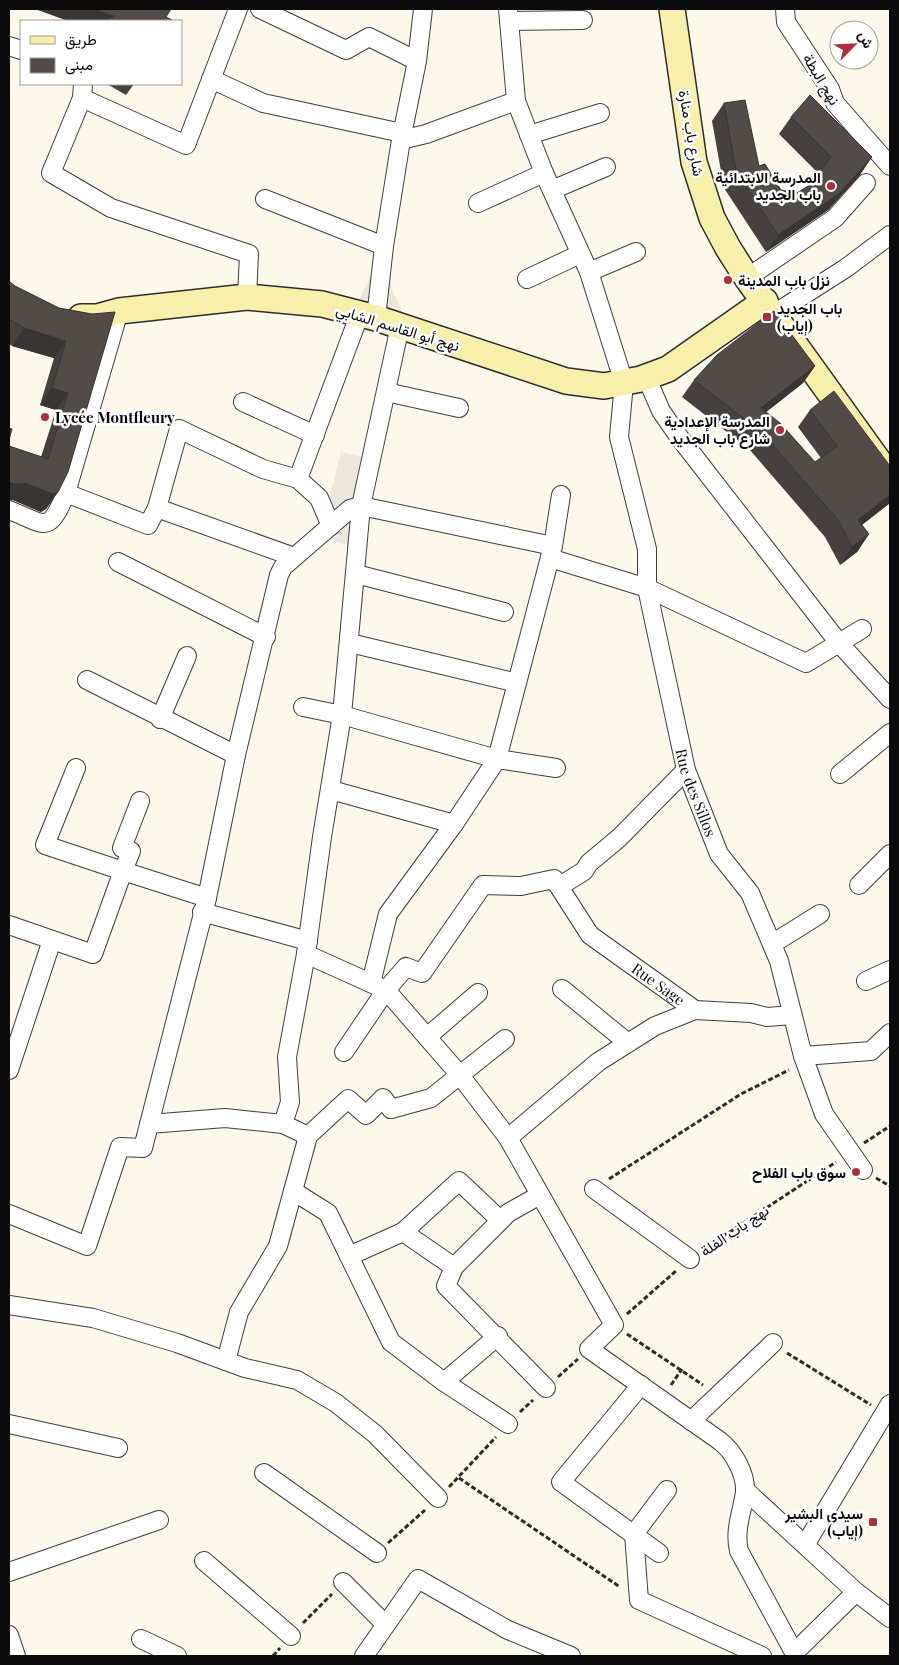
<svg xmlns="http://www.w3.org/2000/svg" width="899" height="1665" viewBox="0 0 899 1665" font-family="'Playfair Display',Vazirmatn,serif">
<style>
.plaza{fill:#ebe7db}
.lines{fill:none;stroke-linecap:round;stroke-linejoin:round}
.street-casing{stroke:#3e3e3e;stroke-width:20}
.secondary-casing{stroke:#2d2d2d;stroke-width:28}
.path{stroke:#2d2d2d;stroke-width:3;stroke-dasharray:5 2.5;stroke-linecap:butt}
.street{stroke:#fff;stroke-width:18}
.secondary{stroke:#f8efaa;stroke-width:25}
.wall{fill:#47413e}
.shaded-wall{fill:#393532}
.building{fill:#524c48;stroke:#393532}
.poi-dot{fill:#af2f36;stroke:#fff;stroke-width:2}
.labels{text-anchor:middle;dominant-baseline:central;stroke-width:5;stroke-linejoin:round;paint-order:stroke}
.street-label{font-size:15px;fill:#0b0b0b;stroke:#fff}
.poi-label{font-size:15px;font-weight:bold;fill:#0b0b0b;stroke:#fff;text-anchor:end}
</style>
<rect width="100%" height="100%" fill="#fdf9ea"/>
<path class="plaza" d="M384 246 392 290 411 329 407 343 365 330 355 352 354 311Z
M341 452 371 459 358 548 320 537Z"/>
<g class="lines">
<defs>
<g id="street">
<path d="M260 9 346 50 369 37 417 61"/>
<path id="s1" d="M508 9 516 101 544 173 589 272 624 383 619 437 647 549V588L686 770 719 854 750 893 779 961 803 1056 824 1114 863 1170"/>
<path d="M785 9 786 22 830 89 835 103 890 166"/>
<path d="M509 21 583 20"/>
<path d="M9 46 21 50"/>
<path d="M211 79 263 103 402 133"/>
<path d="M83 84 82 98 51 173 111 208 249 254 247 297"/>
<path d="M82 98 186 145 238 9"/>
<path d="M529 135 600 113"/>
<path d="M401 140 426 134 516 101"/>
<path d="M552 190 606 167"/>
<path d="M265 199 384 246"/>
<path d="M478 203 544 173"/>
<path d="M589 272 636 252"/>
<path d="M747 278 835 218 866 183"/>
<path d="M527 279 580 254"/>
<path d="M774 314 846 268 890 235"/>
<path d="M376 318 384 246 401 140 417 61 423 9"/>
<path d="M651 388 661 411 679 437 839 643 890 699"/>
<path d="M386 392 459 408"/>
<path d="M243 402 315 435"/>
<path d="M298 479 319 498 331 526"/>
<path d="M66 493 148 525 157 508 179 429 263 469 298 479 360 313"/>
<path d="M157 508 294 557"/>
<path d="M9 510C47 525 48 535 66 493L119 311"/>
<path d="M550 558 647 588 806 663 862 629"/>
<path d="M118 562 266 637"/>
<path d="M356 574 504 612"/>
<path d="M350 643 517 683"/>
<path d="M87 680 236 755"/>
<path d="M303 707 342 715 497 759 556 768"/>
<path d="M160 719 187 656"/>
<path d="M76 768 45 845 123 871 131 851 122 848 140 801"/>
<path d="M840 774 890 733"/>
<path d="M331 790 454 824"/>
<path d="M859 885 890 854"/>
<path d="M560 886 584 871 589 863 619 838 686 770"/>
<path d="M202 912 308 941"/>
<path d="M9 925 93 954 123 871 207 898"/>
<path d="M772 944 820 914"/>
<path d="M306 954 386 990 459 1074 508 1138 614 1325 589 1349 720 1441C734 1452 746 1474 745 1492 742 1513 734 1530 739 1551L796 1656"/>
<path d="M866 981 890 970"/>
<path d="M371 983 388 914 454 824 497 759 553 546 561 495"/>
<path d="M562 989 628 1043"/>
<path d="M427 1037 478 993"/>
<path id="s2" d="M344 1052 386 990 406 967 422 973 483 885 521 886 554 879 590 935 695 1010 751 1013 767 1017 792 1015"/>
<path d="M803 1056 871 1051 890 1033"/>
<path d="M9 1070 52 940"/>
<path d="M149 1124 225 1118 283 1124 308 1136"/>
<path d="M283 1124 290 1102 287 1057 306 954 322 837 342 715 361 506 400 326"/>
<path d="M508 1138 598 1062 655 1026 695 1010"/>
<path d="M594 1189 690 1259"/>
<path d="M293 1191 328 1213 391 1342 444 1382 508 1424"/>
<path d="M9 1214 87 1246 120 1147 143 1148 207 898 236 755 279 575 283 567 350 509 361 506 553 546"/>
<path d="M403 1232 459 1181 500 1220"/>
<path d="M349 1256 403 1232 454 1267 508 1213 538 1196"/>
<path d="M454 1267 446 1286 546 1388"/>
<path d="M9 1305 93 1318 177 1343 245 1368 297 1380 336 1403 375 1434 438 1498"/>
<path d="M226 1361 239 1312 278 1246 308 1136 348 1099 366 1115 383 1098 391 1109 431 1098 505 1039"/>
<path d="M444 1382 498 1336"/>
<path d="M641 1385 561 1482 659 1553"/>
<path d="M691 1421 773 1343"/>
<path d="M9 1424 118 1448"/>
<path d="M264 1473 377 1553"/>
<path d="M667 1490 634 1534 639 1600 762 1656"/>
<path d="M745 1490 856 1592 890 1618"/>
<path d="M805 1545 890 1404"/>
<path d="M204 1561 291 1636"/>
<path d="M9 1572 159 1520"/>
<path d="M343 1582 385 1624"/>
<path d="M9 1635 16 1656"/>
<path d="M141 1639 177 1656"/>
<path d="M794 1653 856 1592"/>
<path d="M364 1656 418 1579 508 1630 571 1656"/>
</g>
<path id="secondary" d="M672 9 694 162 712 218 728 248 747 278 890 477
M81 317H97L119 311 247 297 322 304 376 318 566 381 604 386 641 379 668 369 765 301"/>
</defs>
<use href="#street" class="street-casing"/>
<use href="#secondary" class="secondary-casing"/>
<path class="path" d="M864 1143 890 1126
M876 1178 890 1186
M609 1179 741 1094 789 1070
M704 1249 836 1162
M627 1314 677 1270
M627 1334 703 1385
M787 1353 871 1405
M558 1377 578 1359
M671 1385 682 1369
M520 1412 533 1400
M459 1478 620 1587
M449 1487 496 1437
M388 1543 425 1510
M303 1623 332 1594
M273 1656 280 1648"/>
<use href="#street" class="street"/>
<use href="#secondary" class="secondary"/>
</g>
<path class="wall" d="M107 84H134L126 95Z
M724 103 759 166 781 190 797 193 813 183 819 174 779 134 791 117 860 175 828 210 766 252 724 188 712 121Z
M9 278V281L15 286 59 308 92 314 58 492 46 509 41 512 13 500 41 457 56 410 40 405 54 358 12 346 9 344Z
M815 366 803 383 766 412 815 462 821 458 798 427 810 410 890 495V503L862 525 869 534 857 552 840 565 825 537 750 450 682 397 694 380Z"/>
<path class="shaded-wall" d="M35 9H93L114 16 110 21H68Z
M872 157 860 175 828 210 766 252 778 235Z
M24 328 66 341 54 358 12 346Z
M815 366 803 383 751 424 761 408Z
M52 388 68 393 56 410 40 405Z
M9 482 25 483 58 492 46 509 41 512 13 500 9 501Z
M890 495V503L846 537 858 520Z
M869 534 857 552 840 565 852 547Z"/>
<path class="building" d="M93 9H171L166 17 174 21H111L114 16Z
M810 95 872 157 840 193 778 235 736 171 724 103 745 100 759 166 765 164 781 190 797 193 813 183 831 157 791 117Z
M9 278V281L15 286 59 308 92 314 115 312 68 472 58 492 53 494 25 483 15 484 9 482V446L48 459 68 393 52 388 66 341 24 328 9 319Z
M774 311 815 366 761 408 780 423 815 462 837 446 810 410 834 391 890 466V495L858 520 869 534 852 547 838 520 762 433 694 380 717 355Z
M9 428 12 429 9 440Z"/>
<g class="poi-dot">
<circle cx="831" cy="186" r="5"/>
<circle cx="728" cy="280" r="5"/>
<rect x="762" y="312" width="10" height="10" rx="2.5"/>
<circle cx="45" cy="417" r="5"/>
<circle cx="780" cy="430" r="5"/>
<circle cx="856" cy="1172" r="5"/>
<rect x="868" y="1517" width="10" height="10" rx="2.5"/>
</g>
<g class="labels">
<g class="street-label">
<text transform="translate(822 79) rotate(59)">نهج البطة</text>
<text transform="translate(692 133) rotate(80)">شارع باب منارة</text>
<text transform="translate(398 327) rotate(17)">نهج أبو القاسم الشابي</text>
<text stroke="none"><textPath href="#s1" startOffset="814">Rue des Sillos</textPath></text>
<text stroke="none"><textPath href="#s2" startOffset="452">Rue Sage</textPath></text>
<text transform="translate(734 1230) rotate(-34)">نهج باب الفلة</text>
</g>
<g class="poi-label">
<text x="821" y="177">المدرسة الابتدائية<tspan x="821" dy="17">باب الجديد</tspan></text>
<text x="738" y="280" text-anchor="start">نزل باب المدينة</text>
<text x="777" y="308" text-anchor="start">باب الجديد<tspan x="777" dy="17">(إياب)</tspan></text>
<text x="55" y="417" text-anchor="start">Lycée Montfleury</text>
<text x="770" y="421">المدرسة الإعدادية<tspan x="770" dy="17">شارع باب الجديد</tspan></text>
<text x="846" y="1172">سوق باب الفلاح</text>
<text x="863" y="1513">سيدي البشير<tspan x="863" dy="17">(إياب)</tspan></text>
</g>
</g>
<rect width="899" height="1665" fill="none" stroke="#0b0b0b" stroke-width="20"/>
<rect x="20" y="20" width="162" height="65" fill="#ffffff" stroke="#9d9d9d"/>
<rect x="30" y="36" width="25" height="8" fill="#f8efaa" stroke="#9d9d9d"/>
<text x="65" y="45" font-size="15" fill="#0b0b0b">طريق</text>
<rect x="30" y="58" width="25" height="15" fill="#524c48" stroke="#9d9d9d"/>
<text x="65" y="70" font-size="15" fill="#0b0b0b">مبنى</text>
<g transform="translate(854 45) rotate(66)"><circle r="24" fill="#ffffff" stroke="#9d9d9d"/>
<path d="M0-4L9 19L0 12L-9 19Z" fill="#af2f36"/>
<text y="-8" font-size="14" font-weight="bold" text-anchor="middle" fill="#0b0b0b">ش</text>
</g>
</svg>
